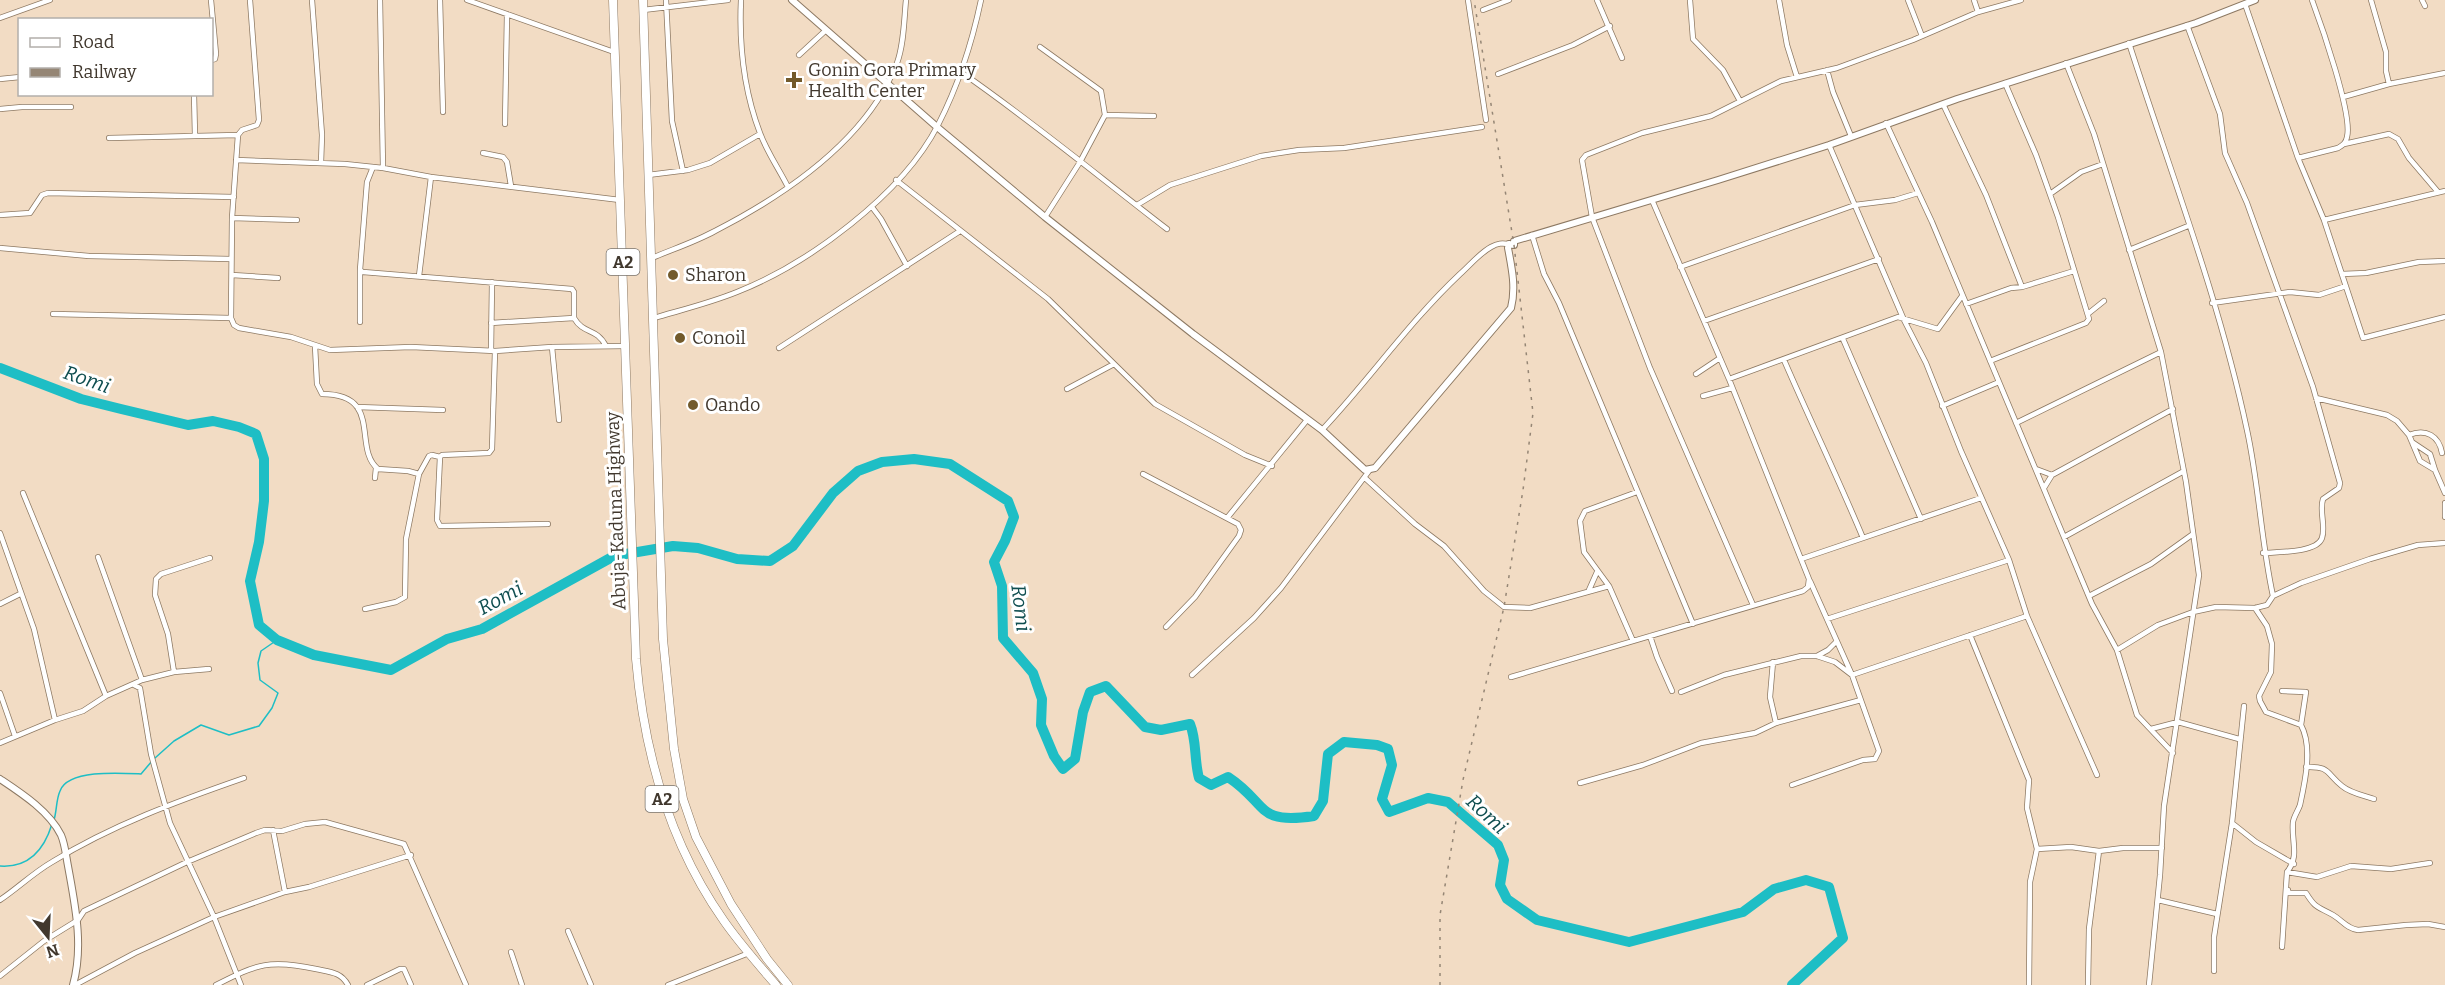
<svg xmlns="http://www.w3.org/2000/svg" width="2445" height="985" viewBox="0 0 2445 985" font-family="Bitter,serif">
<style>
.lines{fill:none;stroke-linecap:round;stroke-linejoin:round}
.stream{stroke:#1ebec5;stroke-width:1.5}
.river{stroke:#1ebec5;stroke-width:10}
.minor-casing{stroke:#8d7963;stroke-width:6}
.tertiary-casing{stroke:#8d7963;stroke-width:8}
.trunk-casing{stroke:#8d7963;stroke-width:9}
.minor{stroke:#fff;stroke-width:4.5}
.tertiary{stroke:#fff;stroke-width:6}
.trunk{stroke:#fff;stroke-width:8}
.rail{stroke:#958675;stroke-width:1.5;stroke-dasharray:3 6;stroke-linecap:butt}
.poi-dot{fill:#725a2b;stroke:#fff;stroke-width:2}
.labels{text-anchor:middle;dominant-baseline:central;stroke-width:6;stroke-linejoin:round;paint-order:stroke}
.shield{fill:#fff;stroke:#7a746d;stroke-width:1.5}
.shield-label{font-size:16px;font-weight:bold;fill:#41382e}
.poi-label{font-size:18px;fill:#41382e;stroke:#fff;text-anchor:start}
.street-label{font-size:18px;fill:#41382e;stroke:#fff}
.water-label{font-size:20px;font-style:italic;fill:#0f4e50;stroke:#fff}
</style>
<rect width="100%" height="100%" fill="#f2dcc4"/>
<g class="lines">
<path class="stream" d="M155 758 174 741 201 725 229 735 259 726 272 708 278 693 260 680 258 663 261 651 277 640
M54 820C57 810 56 800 60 791 68 769 122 773 141 774L152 761
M0 866C28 868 44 850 52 824"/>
<path class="river" d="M0 368 81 399 121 409 188 425 213 421 239 427 256 434 264 459V501L259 542 250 581 259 625 277 640 314 655 391 670 447 639 482 629 614 556 673 546 698 548 737 559 770 561 793 546 833 493 858 471 882 462 914 459 950 464 1008 501 1014 517 1005 541 994 562 1002 586 1003 638 1033 673 1042 699 1041 725 1054 756 1063 769 1075 759 1083 712 1090 692 1106 686 1145 727 1161 730 1190 724C1197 741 1194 760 1199 778L1211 785 1228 777C1269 804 1255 825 1314 816L1323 801 1328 754 1344 742 1377 745 1388 749 1392 765 1382 799 1389 812 1428 798 1448 802 1498 845 1504 860 1500 885 1507 899 1537 920 1629 942 1743 912 1774 889 1806 880 1829 887 1843 938 1792 985"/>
<defs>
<path id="minor" d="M211 0 216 54 215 59 212 60
M250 0 259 120 257 125 242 130 238 135 232 218 231 318 234 325 239 328 291 337 330 350 411 347 495 351 552 347 626 346
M312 0 322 135 321 163
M380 0 383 168
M440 0 443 112
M467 0 614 52
M666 0 672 121 683 171
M741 0C739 44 744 91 760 133 767 152 779 169 788 187
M1468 0 1486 120
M1597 0 1622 58
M1690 0 1693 39 1723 70 1740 101
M1779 0 1787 45 1797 77
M1908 0 1922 36
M1974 0 1978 12
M2371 0 2386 52V71L2389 84
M2422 0 2425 6
M2245 4 2298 158 2324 220 2363 338 2445 317
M643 10 728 0
M1483 10 1509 0
M0 18 50 0
M2187 25 2220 114 2225 153 2247 203 2313 387 2340 483 2339 488 2323 499C2319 511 2326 526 2322 538 2317 553 2277 552 2263 553
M1040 47 1101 91 1105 115 1080 162 1045 217
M799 55 825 31
M2066 63 2094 134 2161 352 2186 482 2199 575 2164 806 2160 875 2149 985
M1827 70 1833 92 1851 136
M961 72C1032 121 1098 176 1167 229
M1498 74 1573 45 1610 26
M0 79 20 77
M194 94 195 136
M2343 97 2389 84 2445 73
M1943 104 1986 195 2022 287 2011 288 1966 304
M0 109 22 107H71
M1105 115 1154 116
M1886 123 1932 222 2092 604 2117 650 2158 625 2193 612 2216 607 2255 608 2267 605 2273 596C2261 541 2259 485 2247 430 2219 298 2170 171 2129 43
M505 124 507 14
M109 138 238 135
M2344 144 2389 134 2398 139 2409 158 2438 192
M1829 145 1904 320 1926 363 1961 451 2009 560 2027 616 2097 775
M483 153 503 157 507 162 511 186
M2298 158 2338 148C2343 145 2346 143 2347 137 2353 115 2321 24 2312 0
M236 160 345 164 383 168 431 177 620 200
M373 167 367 182 360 270 363 272 572 289 574 292V318C584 335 596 327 606 346
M648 175 688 170 710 163 760 134
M896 180 1048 299 1155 404 1245 455 1272 466
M2050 194 2081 172 2103 164
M1137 205 1170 185 1261 156 1299 150 1344 148 1482 127
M872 207 881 219 907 266
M0 215 30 213 42 195 48 193 234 197
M232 218 297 220
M2324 220 2445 191
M1532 235 1544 274 1559 303 1693 624
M0 248 89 256 231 259
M2129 250 2188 226
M652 258C673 249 695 242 715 231 785 195 867 140 897 63 904 44 904 20 906 0
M1680 267 1855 205 1895 200 1918 193
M2342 274 2366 273 2419 262 2445 261
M232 275 278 278
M419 276 431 177
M2022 287 2074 271
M2212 303 2290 292 2319 295 2346 286
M2089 313 2104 301
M53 314 231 318
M654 318C681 310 710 303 737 292 808 264 902 195 938 125 958 86 972 43 981 0
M1704 321 1879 259
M360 322V270
M491 323 574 318
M1843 339 1921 519
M315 346 317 384 322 394C384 394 352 448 378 469L408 471 419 474
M552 347 559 420
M779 348 960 231
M491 351 492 282
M1784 360C1810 420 1838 478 1863 538
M1990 361 2086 323 2089 319 2058 217 2036 155 2005 83
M1696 374 1720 358
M1729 379 1898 317 1938 329 1962 296
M1067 389 1114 364
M1703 396 1732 388
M2316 398 2387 415 2397 421 2409 435 2420 461 2435 470 2445 493
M1942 406 1999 382
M357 407 443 410
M2016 423 2161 352
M1322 430C1370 379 1409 322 1460 274 1470 265 1480 253 1491 247 1498 243 1502 243 1509 244
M2409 435C2426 428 2439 436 2442 453
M2412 442 2430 454 2435 470
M440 457 437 520 440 526 548 524
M2036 469 2052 475
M1143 474 1238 524 1241 530 1239 536 1195 597 1166 627
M375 478 376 468
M1365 478 1415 524 1444 546 1484 591 1504 607 1530 608 1609 586
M2044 488 2052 475 2173 409
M23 493 106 696
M2445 503V517
M1227 518 1307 420
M0 533 34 629 55 720
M2064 537 2184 471
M98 557 142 680
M1801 559 1981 498
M1589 590 1597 572
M2089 596 2151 564 2193 534
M2273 596 2301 583 2370 559 2418 545 2445 543
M0 604 20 594
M1753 605 1650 368 1592 217 1582 160 1586 155 1642 133 1711 116 1781 81 1837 68 1913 40 1978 12 2021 0
M2255 608 2267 626 2272 644 2271 672 2259 696 2260 701 2266 712 2301 725C2313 747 2305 782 2300 805 2298 811 2294 816 2293 822 2291 841 2300 856 2287 872L2282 947
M365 609 396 602 405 597 406 539 419 474 429 456 432 455 440 457 442 455 489 453 492 449 495 351
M1827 619 2009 560
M1970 635 2029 780 2027 808 2037 849 2030 882 2029 985
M1650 636 1657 657 1672 691
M1633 641 1609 586 1584 552 1580 521 1585 511 1637 492
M2117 650 2137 715 2173 753
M1817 656 1828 650 1836 642
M1773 662 1770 697 1776 723
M174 672 168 634 155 595 156 579 161 574 210 558
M1192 675 1254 618 1281 588 1369 471
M1511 677 1803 591 1808 587 1809 579 1729 379 1652 200
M134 685 140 688 151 754 170 823 214 917 241 985
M2282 691 2306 692 2301 725
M1681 692 1724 675 1801 656H1817L1835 662 1852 675 2027 616
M0 693 15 736
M2151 729 2178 722 2239 739
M0 743 55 720 83 711 106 696 142 680 174 672 209 669
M2306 767C2330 766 2326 773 2342 786 2350 793 2365 796 2374 799
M1580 783 1643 765 1701 743 1755 733 1776 723 1861 700
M1792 785 1863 760 1875 759 1879 751 1852 675 1810 581
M2232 823 2256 842 2294 864
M273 830 285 892
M2037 849 2071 847 2099 851 2123 848H2162
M2287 872 2317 877 2351 866 2391 869 2430 863
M2288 890V893H2306C2316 909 2317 906 2333 915 2343 921 2346 928 2358 930L2406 925 2428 924 2445 927
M0 900C18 888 33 873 52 862 112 825 178 801 244 778
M2158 900 2217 914
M568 931 591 985
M511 952 522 985
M2214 971V937L2232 823 2244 706
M0 976 44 941 78 920 84 911 187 862 256 833 265 830 282 831 305 824 325 822 404 844 466 985
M75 985 135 953 214 917 285 892 309 887 411 855
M216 985C257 964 270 959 316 969 330 972 341 972 348 985
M367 985 400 969H404L411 985
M668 985 749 953
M2088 985 2089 929 2099 851"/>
<path id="tertiary" d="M792 0 937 127 1045 217 1193 334 1322 430 1365 470 1375 468 1511 308C1516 288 1512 269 1508 248L1509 244 1514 245V241L1718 180 1829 145 1957 99 2196 23 2255 0
M0 779C21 793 49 811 61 835 65 844 66 856 68 866 75 905 84 946 73 985"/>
<path id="trunk" d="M613 0 636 659C644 753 669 843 724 921 740 944 758 964 776 985
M643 0 663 639 674 749 683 799 696 837 731 904 767 959 788 985"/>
</defs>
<use href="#minor" class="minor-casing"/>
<use href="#tertiary" class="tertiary-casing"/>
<use href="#trunk" class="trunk-casing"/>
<use href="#minor" class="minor"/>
<use href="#tertiary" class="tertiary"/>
<use href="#trunk" class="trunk"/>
<path class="rail" d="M1440 985V915L1463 780 1504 607 1523 490 1533 413 1514 245 1474 0"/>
</g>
<g class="poi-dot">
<path d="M791 71h6v6h6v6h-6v6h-6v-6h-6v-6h6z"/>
<circle cx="673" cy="275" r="6"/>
<circle cx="680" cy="338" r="6"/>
<circle cx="693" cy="405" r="6"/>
</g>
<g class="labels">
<g class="shield">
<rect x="606.5" y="249" width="33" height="26" rx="4.5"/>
<rect x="645.5" y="786" width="33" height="26" rx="4.5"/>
</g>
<g class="shield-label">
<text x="623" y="262">A2</text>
<text x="662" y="799">A2</text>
</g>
<g class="poi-label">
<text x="808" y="70">Gonin Gora Primary<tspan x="808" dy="21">Health Center</tspan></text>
<text x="685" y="275">Sharon</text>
<text x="692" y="338">Conoil</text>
<text x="705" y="405">Oando</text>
</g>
<g class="street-label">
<text transform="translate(616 511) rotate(-92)">Abuja-Kaduna Highway</text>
</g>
<g class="water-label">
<text transform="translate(87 379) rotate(19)">Romi</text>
<text transform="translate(500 598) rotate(-28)">Romi</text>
<text transform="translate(1021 608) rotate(83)">Romi</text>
<text transform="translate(1487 814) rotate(43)">Romi</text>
</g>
</g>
<rect x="18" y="18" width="195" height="78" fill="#ffffff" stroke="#b3afab" stroke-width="1.5"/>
<rect x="30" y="38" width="30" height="9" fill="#ffffff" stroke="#b3afab" stroke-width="1.5"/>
<text x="72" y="48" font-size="18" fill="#41382e">Road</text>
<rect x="30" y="68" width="30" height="9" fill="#958675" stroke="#b3afab" stroke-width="1.5"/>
<text x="72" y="78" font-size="18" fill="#41382e">Railway</text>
<g transform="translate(48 937) rotate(162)" stroke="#ffffff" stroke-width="4.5" paint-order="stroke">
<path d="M0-4.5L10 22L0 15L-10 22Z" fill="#41382e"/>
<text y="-9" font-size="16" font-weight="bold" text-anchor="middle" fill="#41382e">N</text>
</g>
</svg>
